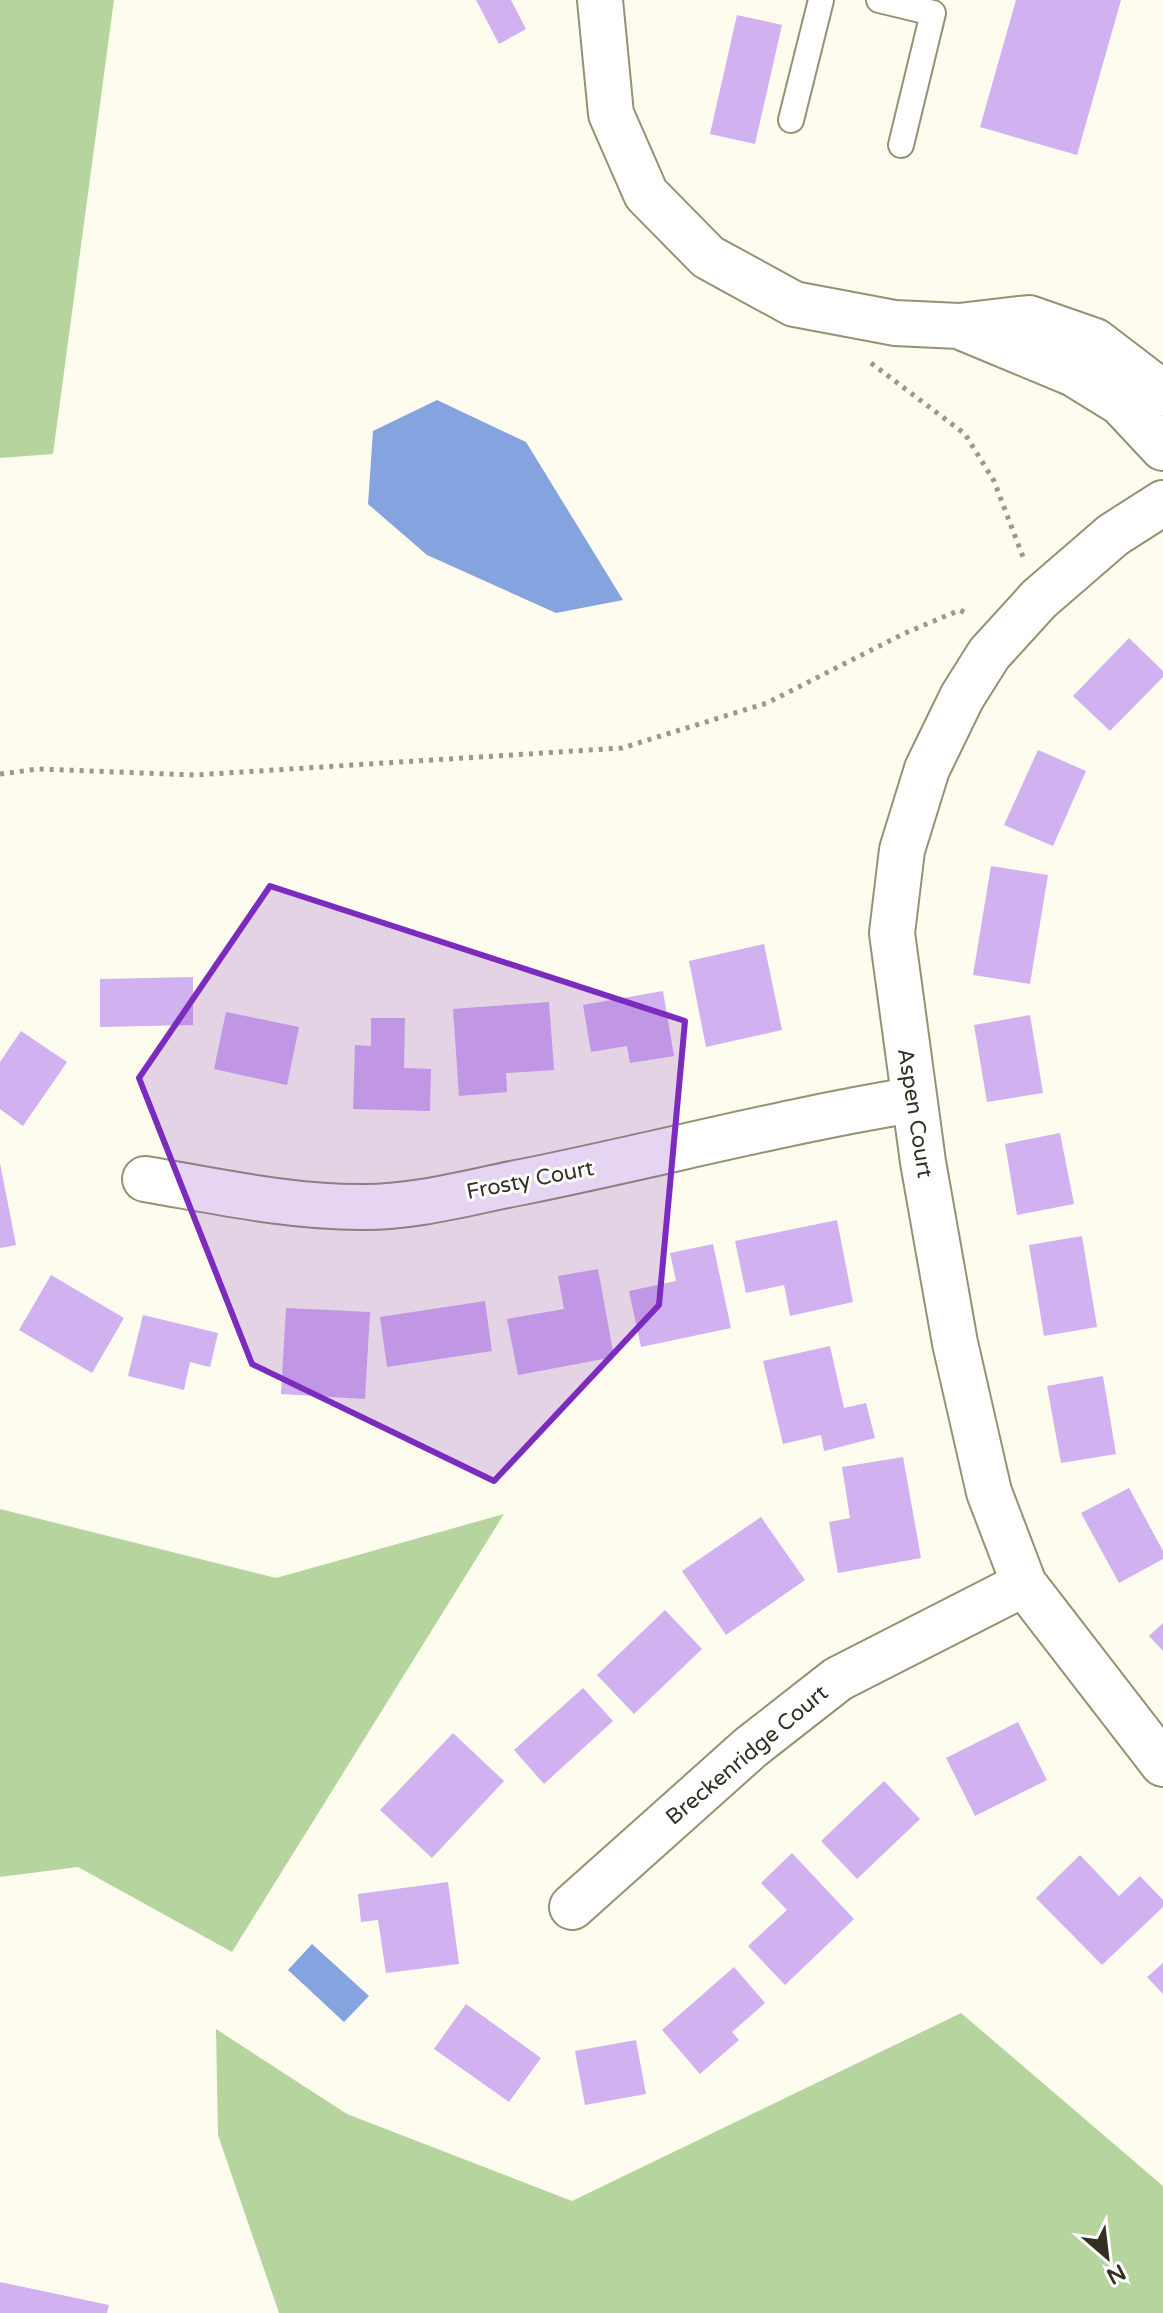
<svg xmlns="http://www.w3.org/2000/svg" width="1163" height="2313" viewBox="0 0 1163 2313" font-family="'Varela Round',sans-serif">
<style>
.green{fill:#b6d59e}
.water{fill:#85a3de}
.building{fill:#d1b1ef}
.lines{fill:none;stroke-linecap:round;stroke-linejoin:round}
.service-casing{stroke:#969173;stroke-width:28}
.minor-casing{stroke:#969173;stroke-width:48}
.path{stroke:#9a988b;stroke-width:5;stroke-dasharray:4 6;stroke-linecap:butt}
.service{stroke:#fff;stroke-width:24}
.minor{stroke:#fff;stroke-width:44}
.marked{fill:#7b2cbf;fill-opacity:0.2;stroke:#7b2cbf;stroke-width:6;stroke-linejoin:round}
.labels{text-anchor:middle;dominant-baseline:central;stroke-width:6;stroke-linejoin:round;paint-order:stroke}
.street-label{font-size:22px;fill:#323023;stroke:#fff}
</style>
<rect width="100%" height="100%" fill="#fefcef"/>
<path class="green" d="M0 0H114L53 454 0 458Z
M0 1509 276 1578 504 1514 232 1952 78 1867 0 1877Z
M961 2013 1163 2186V2313H279L218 2135 216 2029 347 2114 572 2201Z"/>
<path class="water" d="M437 400 526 442 623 600 556 613 427 555 368 504 373 431Z
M312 1944 369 1996 344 2022 288 1970Z"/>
<path class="building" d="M476 0H511L526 29 499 44Z
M1016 0H1121L1077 155 980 127Z
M737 15 782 25 755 144 710 134Z
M1129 638 1163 671V677L1110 731 1073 696Z
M1038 750 1086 771 1053 846 1004 825Z
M991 866 1048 875 1030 984 973 975Z
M764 944 782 1030 706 1047 689 961Z
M193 977V1025L100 1027V979Z
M663 991 674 1056 630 1063 627 1046 591 1052 583 1005Z
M549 1002 554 1070 506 1073 507 1092 459 1096 453 1009Z
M226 1012 299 1027 287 1085 214 1069Z
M1030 1015 1043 1093 987 1102 974 1025Z
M371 1018H405L404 1068 431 1069 430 1111 353 1109 355 1045 371 1046Z
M21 1031 67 1062 23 1126 0 1109V1062Z
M1060 1133 1074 1204 1017 1215 1005 1144Z
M0 1163 16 1245 0 1248Z
M837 1220 853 1302 790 1316 784 1285 746 1293 735 1241Z
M1082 1236 1097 1327 1044 1336 1029 1245Z
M713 1244 731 1328 641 1347 629 1291 676 1281 670 1253Z
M598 1269 614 1357 518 1375 507 1319 564 1309 558 1276Z
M51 1275 124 1318 92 1373 19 1330Z
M485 1301 492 1351 387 1367 380 1317Z
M286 1308 370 1312 365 1399 281 1394Z
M143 1315 218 1333 210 1367 190 1362 184 1390 128 1376Z
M830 1346 844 1408 866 1403 875 1438 824 1451 821 1435 783 1444 763 1361Z
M1103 1376 1116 1454 1061 1463 1047 1386Z
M903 1457 921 1558 838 1573 829 1522 850 1518 842 1467Z
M1129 1488 1163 1551V1559L1119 1583 1081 1513Z
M761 1517 805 1580 726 1635 682 1571Z
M665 1610 702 1649 634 1714 597 1675Z
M1163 1623V1651L1149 1636Z
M583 1688 613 1721 544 1784 514 1750Z
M1018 1722 1047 1780 975 1816 946 1758Z
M453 1733 504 1781 432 1858 380 1810Z
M884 1781 920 1819 857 1879 821 1841Z
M792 1853 854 1919 785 1985 748 1946 787 1910 761 1883Z
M1080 1855 1119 1896 1140 1876 1163 1900V1907L1102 1965 1036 1898Z
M448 1882 459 1964 386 1973 378 1920 361 1922 358 1894Z
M1163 1963V1994L1147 1977Z
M734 1967 765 2003 732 2032 739 2040 700 2074 662 2030Z
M466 2004 541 2058 509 2102 434 2049Z
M636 2040 646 2094 585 2105 575 2051Z
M0 2282 109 2305 107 2313H0Z"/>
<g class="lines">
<defs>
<path id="service" d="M879 0 933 13 901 145
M791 120 821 0"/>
<path id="minor" d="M600 0 611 114 646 194 708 257 794 304 895 323 959 326 1029 318 1095 341 1163 393
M961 327 1074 374 1121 403 1163 448
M1163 503 1113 535 1039 599 989 654 962 697 927 769 902 850 892 933 923 1162 955 1343 989 1492 1024 1584 1163 1764
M145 1179C216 1191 288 1207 360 1207 416 1208 473 1191 527 1181 656 1155 783 1121 912 1100
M572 1907 751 1747 838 1679 1024 1584"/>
</defs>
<use href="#service" class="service-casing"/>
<use href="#minor" class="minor-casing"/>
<path class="path" d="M871 363 965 434 994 481 1023 557
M0 774 38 769 195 775 622 748 767 703 903 634 960 610 969 615"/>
<use href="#service" class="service"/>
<use href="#minor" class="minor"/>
</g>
<path class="marked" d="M270 886 685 1021 659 1305 494 1481 252 1364 139 1078Z"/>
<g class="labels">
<g class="street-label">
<text transform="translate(915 1113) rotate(81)">Aspen Court</text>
<text transform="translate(530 1180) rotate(-11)">Frosty Court</text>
<text transform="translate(747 1755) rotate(-40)">Breckenridge Court</text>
</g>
</g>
<g transform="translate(1107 2257) rotate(152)" stroke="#ffffff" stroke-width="6" paint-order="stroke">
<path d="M0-6L14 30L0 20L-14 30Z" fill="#323023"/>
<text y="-12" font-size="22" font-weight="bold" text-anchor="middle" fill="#323023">N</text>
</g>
</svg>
